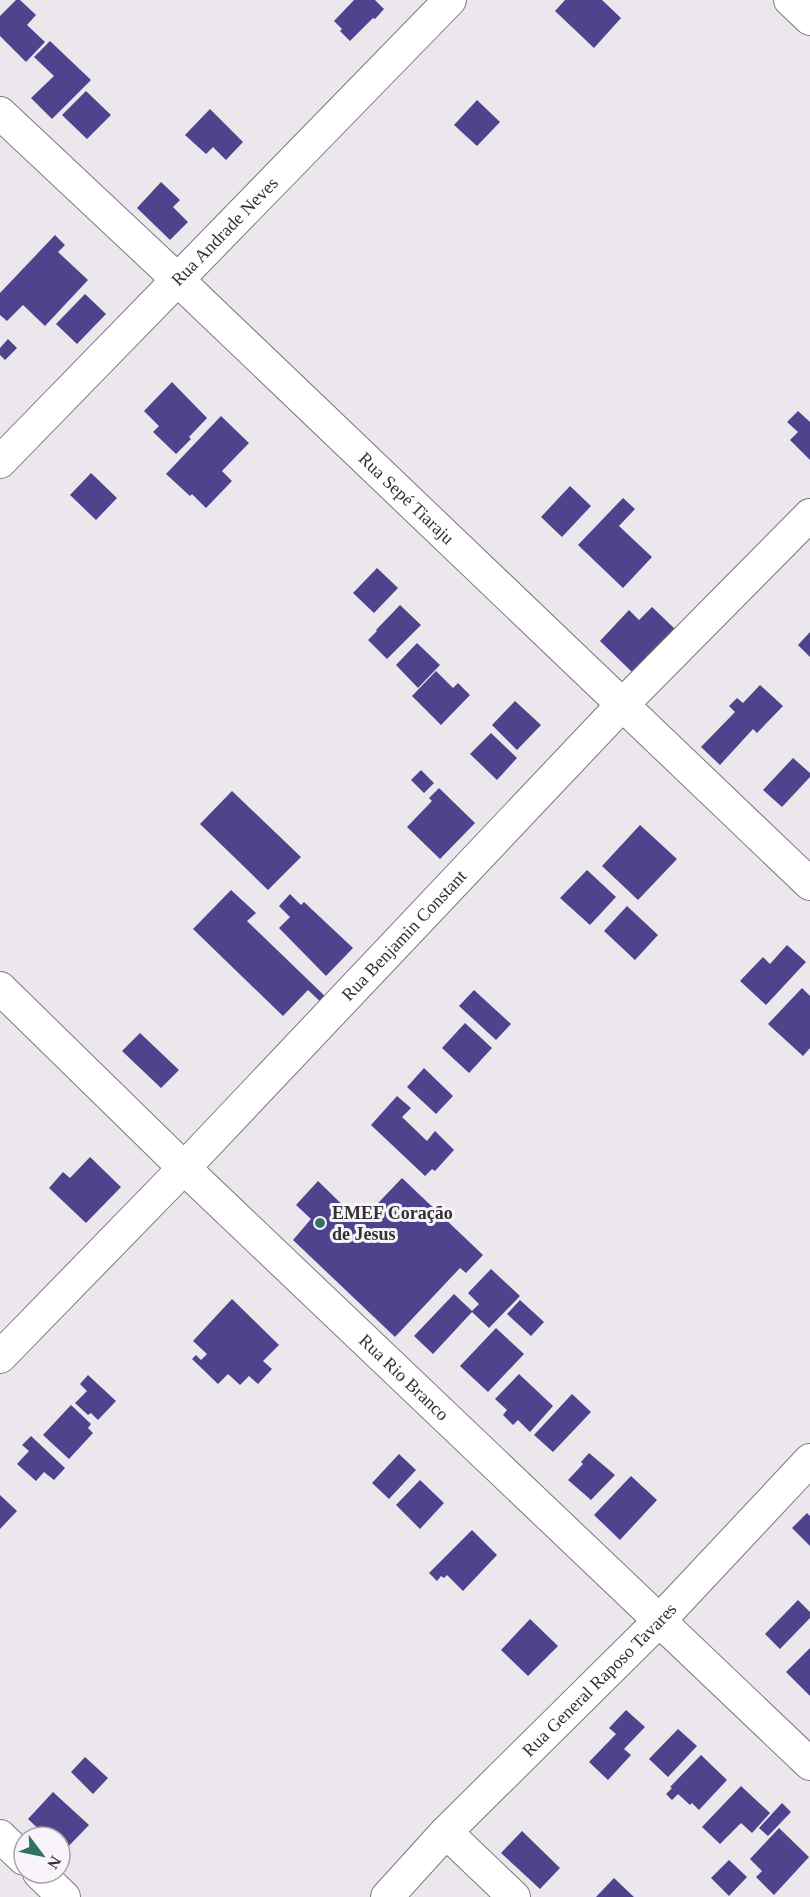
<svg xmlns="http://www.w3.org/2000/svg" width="810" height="1897" viewBox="0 0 810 1897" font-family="Georgia,serif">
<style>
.building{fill:#4e448e}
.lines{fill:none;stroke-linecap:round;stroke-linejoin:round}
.minor-casing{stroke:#7b777d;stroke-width:34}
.minor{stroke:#fff;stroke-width:32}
.poi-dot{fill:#317262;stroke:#f8f4fa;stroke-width:2}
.labels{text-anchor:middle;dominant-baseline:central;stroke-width:6;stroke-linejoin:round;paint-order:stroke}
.street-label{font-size:18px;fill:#323133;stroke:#f8f4fa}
.poi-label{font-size:18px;font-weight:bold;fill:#323133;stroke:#f8f4fa;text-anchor:start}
</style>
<rect width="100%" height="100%" fill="#ebe7ed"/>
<path class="building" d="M16 0H20L36 15 27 25 45 42 26 62 0 36V16Z
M354 0H375L384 9 375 19 373 18 350 41 340 31 342 29 334 21Z
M565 0H602L621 18 594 48 555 11Z
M50 41 91 80 52 119 31 98 54 76 34 57Z
M86 91 111 115 87 139 62 115Z
M477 100 500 122 477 146 454 125Z
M210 109 243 142 226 160 213 147 206 154 185 135Z
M161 182 180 200 173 207 188 222 170 240 137 208Z
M55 235 65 245 58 252 88 280 45 326 23 305 7 321 0 315V293Z
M85 294 106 314 77 344 56 324Z
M8 339 17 348 5 360 0 355V348Z
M172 382 207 418 189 437 191 439 176 454 153 432 159 426 144 411Z
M798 411 810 422V460L790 440 798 432 787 422Z
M221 416 249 443 222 471 232 481 206 508 192 494 190 496 166 474Z
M91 473 117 498 96 520 70 495Z
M570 486 591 506 562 537 541 517Z
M623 498 635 509 619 526 652 557 623 588 578 545Z
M377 568 398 588 374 613 353 593Z
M400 605 421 625 387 659 368 640 377 631 376 630Z
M652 607 675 629 633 673 600 641 629 610 639 620Z
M810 632V657L798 645Z
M417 643 440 665 418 688 396 665Z
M436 671 453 688 458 683 470 695 441 725 412 696Z
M760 685 783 706 757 733 753 729 720 765 701 747 735 712 729 706 737 698 743 703Z
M515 701 541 725 517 750 492 725Z
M491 733 517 758 497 780 470 754Z
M793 758 810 773V777L782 807 763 790Z
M421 770 434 783 424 793 411 780Z
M439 788 475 823 440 859 407 827 432 801 429 798Z
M232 791 301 857 268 890 200 824Z
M640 825 677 859 638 900 602 866Z
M587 870 616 897 590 925 560 898Z
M231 890 256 913 247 921 331 1002 326 1007 308 990 283 1016 193 929Z
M290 894 301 905 304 902 353 948 326 976 279 928 290 917 279 906Z
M627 906 658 935 635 960 604 931Z
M787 945 806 962 766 1005 740 981 763 957 770 964Z
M802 988 810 996V1048L803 1056 768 1024Z
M474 990 511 1024 496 1040 459 1006Z
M465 1023 492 1048 469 1073 442 1048Z
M140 1033 179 1070 161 1088 122 1051Z
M424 1068 453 1096 436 1114 407 1087Z
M397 1096 411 1108 402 1117 427 1141 435 1131 454 1150 435 1171 432 1169 425 1176 371 1125Z
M90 1157 121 1187 86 1223 49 1188 63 1172 70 1178Z
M402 1178 483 1255 466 1273 460 1268 395 1337 293 1240 311 1219 296 1205 318 1181 360 1222Z
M491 1269 520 1296 489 1328 472 1312 433 1354 414 1336 454 1294 472 1311 479 1304 468 1293Z
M232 1299 279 1345 263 1361 272 1369 258 1384 249 1376 240 1385 228 1374 218 1384 192 1359 196 1355 201 1360 207 1354 193 1341Z
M520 1300 544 1322 531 1336 507 1314Z
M496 1328 524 1354 488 1392 460 1366Z
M519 1374 553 1406 530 1432 518 1420 513 1425 503 1415 507 1410 495 1399Z
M88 1375 116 1401 98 1420 91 1413 88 1415 75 1403 87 1391 80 1384Z
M572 1394 591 1412 553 1452 534 1435Z
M71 1405 91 1424 88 1428 93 1433 69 1459 43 1435Z
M31 1436 65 1468 54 1480 44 1472 36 1481 17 1464 29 1451 22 1445Z
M589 1453 615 1475 591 1500 568 1480 583 1464 581 1462Z
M399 1454 416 1470 389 1499 372 1483Z
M631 1476 657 1500 620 1540 594 1515Z
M420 1480 444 1503 420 1529 396 1505Z
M0 1495 17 1511 0 1529Z
M807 1513 810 1516V1546L792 1528Z
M472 1530 497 1555 463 1591 447 1575 444 1578 441 1576 437 1581 429 1573Z
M798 1600 810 1612V1618L780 1649 765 1634Z
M530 1619 558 1646 528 1676 501 1650Z
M810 1648V1696L786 1672Z
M626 1710 645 1727 624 1749 631 1755 608 1780 589 1762 616 1734 609 1728Z
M678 1729 697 1746 668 1777 649 1759Z
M701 1755 727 1780 699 1810 692 1803 690 1805 678 1794 672 1800 666 1794 672 1788 670 1787Z
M85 1757 108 1778 93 1794 71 1772Z
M741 1786 770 1813 752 1833 741 1823 720 1844 702 1827Z
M53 1792 89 1825 63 1852 60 1849V1837H47L28 1819Z
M782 1803 791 1812 768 1836 759 1828Z
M779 1828 809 1857 774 1895 756 1877 762 1871 750 1859Z
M522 1831 560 1868 540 1889 501 1853Z
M729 1860 747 1877 729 1896 711 1878Z
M614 1878 634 1897H596Z"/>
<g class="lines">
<defs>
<g id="minor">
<path d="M790 0 810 19"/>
<path id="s1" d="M0 113 178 280 810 884"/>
<path id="s2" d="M0 462 450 0"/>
<path id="s3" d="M0 988 184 1168 810 1764"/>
<path id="s4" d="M0 1357 184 1168 622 705 810 515"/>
<path d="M446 1832 514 1897"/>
<path d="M0 1836 24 1859"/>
<path d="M39 1873 64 1897"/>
<path id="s5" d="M387 1897 446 1832 659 1621 810 1460"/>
</g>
</defs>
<use href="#minor" class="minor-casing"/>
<use href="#minor" class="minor"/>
</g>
<circle class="poi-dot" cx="320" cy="1223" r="6"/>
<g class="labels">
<g class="street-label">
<text stroke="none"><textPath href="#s2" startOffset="322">Rua Andrade Neves</textPath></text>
<text stroke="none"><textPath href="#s1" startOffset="560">Rua Sepé Tiaraju</textPath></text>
<text stroke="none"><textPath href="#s4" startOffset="584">Rua Benjamin Constant</textPath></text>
<text stroke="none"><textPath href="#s3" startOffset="561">Rua Rio Branco</textPath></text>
<text stroke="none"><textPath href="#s5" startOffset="304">Rua General Raposo Tavares</textPath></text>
</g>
<g class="poi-label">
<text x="332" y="1213">EMEF Coração<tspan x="332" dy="21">de Jesus</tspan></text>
</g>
</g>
<g transform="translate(42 1855) rotate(122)"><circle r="28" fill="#f8f4fa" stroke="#a9a6aa" stroke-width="1.5"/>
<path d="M0-4.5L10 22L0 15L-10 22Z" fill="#317262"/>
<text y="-9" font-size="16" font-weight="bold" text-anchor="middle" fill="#323133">N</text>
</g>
</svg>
